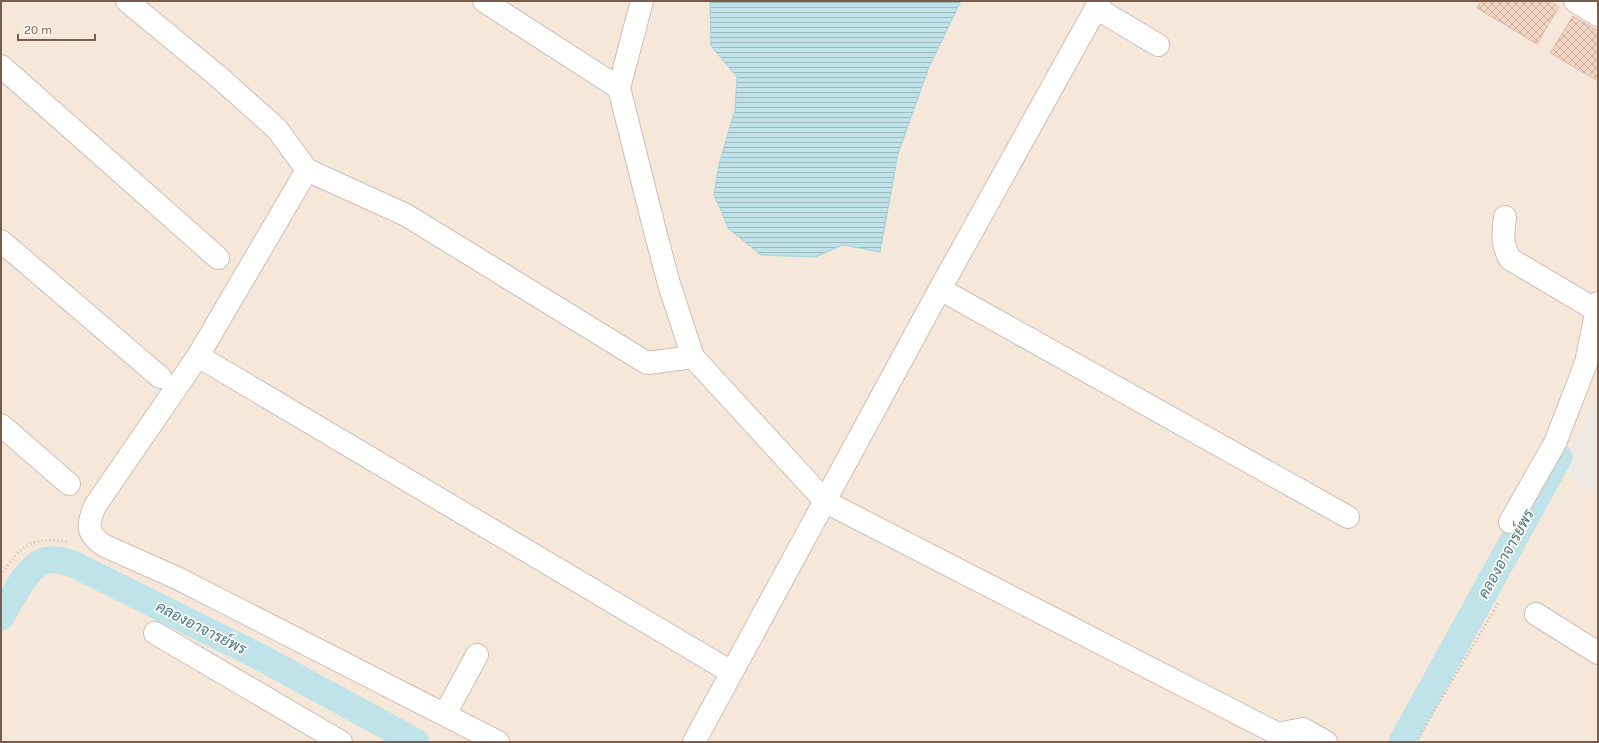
<svg xmlns="http://www.w3.org/2000/svg" width="1599" height="743" viewBox="0 0 1599 743" font-family="Karla,Sarabun,sans-serif">
<style>
.residential{fill:#f5e8da}
.industrial{fill:#efe9e4}
.water{fill:url(#water-rules);stroke:#a5d3da}
.lines{fill:none;stroke-linecap:round;stroke-linejoin:round}
.canal{stroke:#bfe3e8;stroke-width:27}
.building{fill:url(#building-cross-hatch);stroke:#e6bba3}
.street-casing{stroke:#d1beb0;stroke-width:24}
.path{stroke:#d9b8a5;stroke-width:2.5;stroke-dasharray:1 3;stroke-linecap:butt}
.street{stroke:#fff;stroke-width:22}
.labels{text-anchor:middle;dominant-baseline:central;stroke-width:3.5;stroke-linejoin:round;paint-order:stroke}
.water-label{font-size:15px;font-style:italic;fill:#437c86;stroke:#fffaf3}
</style>
<defs>
<pattern id="water-rules" width="6" height="5" patternUnits="userSpaceOnUse"><rect width="6" height="5" fill="#bfe3e8"/><path d="M0 2.5h6" fill="none" stroke="#a0bbbe"/></pattern>
<pattern id="building-cross-hatch" width="8" height="8" patternUnits="userSpaceOnUse"><rect width="8" height="8" fill="#f3d5c3"/><path d="M0 0l8 8M0 8l8-8" fill="none" stroke="#cab0a1"/></pattern>
</defs>
<rect width="100%" height="100%" fill="#fdf6ec"/>
<path class="residential" d="M1 1H1598V742H1Z"/>
<path class="industrial" d="M1598 391V495L1563 472Z"/>
<path class="water" d="M710 1H961L929 67 898 154 880 252 843 245 815 257 761 255 729 229 714 195 719 164 735 110 737 77 711 46Z"/>
<g class="lines">
<path class="canal" d="M1 617C11 600 26 568 44 561 52 558 63 561 71 563L260 657 416 742
M1402 742 1559 457"/>
</g>
<path class="building" d="M1481 1H1549L1559 7 1537 44 1477 8Z
M1573 16 1598 31V81L1550 53Z"/>
<g class="lines">
<defs>
<path id="street" d="M127 1 220 78 277 129 307 170 406 215 647 363 693 357
M484 1 619 88
M642 1 619 88 654 227 669 284 693 357 826 502 1278 734 1283 742
M1575 1 1598 15
M1096 8 1158 45
M1 66 218 258
M307 170 198 356 95 506C87 525 86 534 105 546L177 578 498 742
M1505 217C1503 234 1501 243 1510 259L1596 310
M1 241 160 377
M940 289 1348 517
M198 356 731 672
M1 425 69 484
M1510 522 1555 443 1586 363 1598 303
M1536 614 1598 653
M155 633 341 742
M445 714 477 655
M1278 734 1303 729 1326 742
M694 742 940 289 1100 1"/>
</defs>
<use href="#street" class="street-casing"/>
<path class="path" d="M1 576C20 545 31 536 69 542
M1416 742 1499 602"/>
<use href="#street" class="street"/>
</g>
<g class="labels">
<g class="water-label">
<text transform="translate(1506 554) rotate(-61)">คลองอาจารย์พร</text>
<text transform="translate(201 628) rotate(27)">คลองอาจารย์พร</text>
</g>
</g>
<rect width="1599" height="743" fill="none" stroke="#7a5c4d" stroke-width="4"/>
<path d="M18 34v6h77v-6" fill="none" stroke="#7a5c4d" stroke-width="2"/>
<text x="24" y="34" font-size="12" fill="#7a5c4d" stroke="#fffaf3" stroke-width="3" paint-order="stroke">20 m</text>
</svg>
